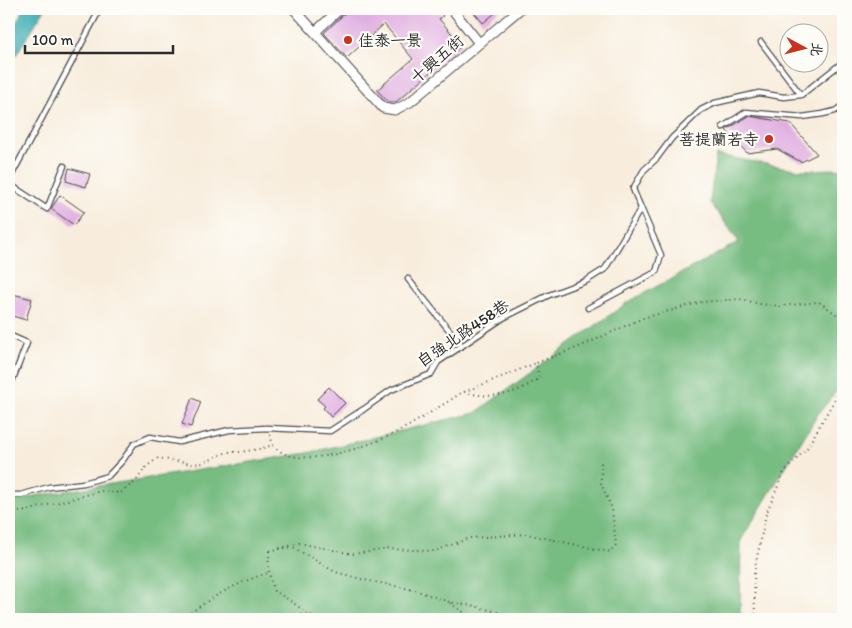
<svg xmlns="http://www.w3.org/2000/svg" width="852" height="628" viewBox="0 0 852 628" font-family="Itim,'LXGW WenKai TC',sans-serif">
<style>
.forest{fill:#77bc81;stroke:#517456}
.water{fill:#39abb2;stroke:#326b6e}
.building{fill:#e0ade1}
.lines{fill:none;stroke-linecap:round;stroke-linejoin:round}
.lane-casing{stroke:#4a4846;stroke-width:7}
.street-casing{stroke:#4a4846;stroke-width:11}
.path{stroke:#4a4846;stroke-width:2;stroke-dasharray:1 4;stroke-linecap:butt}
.lane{stroke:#fff;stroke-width:4.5}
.street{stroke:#fff;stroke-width:9}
.poi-dot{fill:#c8321e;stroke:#fdfcf7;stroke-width:2}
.labels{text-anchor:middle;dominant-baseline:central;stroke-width:4.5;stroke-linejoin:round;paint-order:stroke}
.poi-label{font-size:16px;fill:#2b2b2b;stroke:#fdfcf7;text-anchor:start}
.street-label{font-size:16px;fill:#2b2b2b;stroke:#fdfcf7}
</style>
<rect width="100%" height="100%" fill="#fdfcf7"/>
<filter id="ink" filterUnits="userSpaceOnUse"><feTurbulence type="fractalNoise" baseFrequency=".02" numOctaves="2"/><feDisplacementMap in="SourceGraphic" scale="10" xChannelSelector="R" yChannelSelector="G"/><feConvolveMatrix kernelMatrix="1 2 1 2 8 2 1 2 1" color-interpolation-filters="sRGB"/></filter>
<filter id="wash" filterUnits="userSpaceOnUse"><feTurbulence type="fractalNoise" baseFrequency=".0096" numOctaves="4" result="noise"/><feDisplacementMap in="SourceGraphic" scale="20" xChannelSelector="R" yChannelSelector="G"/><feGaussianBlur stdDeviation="1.12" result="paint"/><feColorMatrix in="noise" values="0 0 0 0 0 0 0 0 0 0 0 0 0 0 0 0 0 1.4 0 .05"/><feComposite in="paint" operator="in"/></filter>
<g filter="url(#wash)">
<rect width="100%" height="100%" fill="#f8eddd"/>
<path class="forest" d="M716 155 800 170 843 169V383L818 414 741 540 740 619H9V500L308 453 475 413 628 302 739 242 710 202Z"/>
<path class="water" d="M24 9H45L14 58 9 70V34Z"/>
<g id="blocks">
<path class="building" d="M346 9H437L443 16 439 19 462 45 396 102H388L377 90 413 59 384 24 347 58 324 33 344 14Z
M471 9H500L483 23Z
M749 116 790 123 817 154 801 162 777 149 747 153 726 130Z
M69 168 90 174 86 187 66 181Z
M60 195 84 212 74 225 51 209Z
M9 293 32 299 26 320 9 315Z
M329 387 345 403 331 417 323 408 325 406 317 399Z
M192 398 201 402 191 427 182 424Z"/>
</g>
</g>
<g filter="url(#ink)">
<use href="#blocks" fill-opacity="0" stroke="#4a4846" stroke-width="1"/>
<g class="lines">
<defs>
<path id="lane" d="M761 42 801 95
M723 127 746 112 802 117 823 114 835 111 843 105
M9 180 100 9
M9 184 47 209 64 166
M408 279 462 346
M588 308 656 272 661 255 641 208
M9 336H11L27 343 9 389
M9 495H21L49 487 84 483 108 476 123 460 134 444 150 437 179 442 229 430 267 428 330 431 364 409 391 390 431 374 438 362 503 318 549 295 586 281 605 269 641 208 633 189 644 170 657 158 672 138 701 110 715 103 759 93 784 97 801 95 843 62"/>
<path id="street" d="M294 9 383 108 395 110 410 102 520 9
M452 9 479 43
M315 32 340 9"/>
</defs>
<use href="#lane" class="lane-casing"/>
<use href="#street" class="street-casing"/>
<path class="path" d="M843 260 841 261 843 274
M839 315 843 298
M464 392 536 363
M270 435 273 445
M9 511 22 512 101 491 120 493 136 481 146 467 158 458 192 464 203 463 227 452H241L259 449 273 445C295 473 365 447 391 435 411 426 429 413 447 402 452 400 459 393 464 392 468 392 474 395 479 395 502 398 521 391 539 378L536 363 579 347 643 318 702 302 740 299 760 304 780 306 819 302 843 319
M279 549 293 547 335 572 365 580 415 590 449 602 474 606 524 619
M270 551 299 543 353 554 389 549 435 551 470 538 526 534 610 552 616 545 612 509 601 484V461
M270 551C267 566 269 576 274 591 290 599 302 611 318 619
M450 603 463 612 465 619
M183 619C207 599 238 582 268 573
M299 619 302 611
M755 619 754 572 766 514 784 472 807 448 843 385"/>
<use href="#lane" class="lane"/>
<use href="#street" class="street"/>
</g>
</g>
<g class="poi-dot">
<circle cx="348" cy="40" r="5"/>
<circle cx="769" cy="139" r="5"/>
</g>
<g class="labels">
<g class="poi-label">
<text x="358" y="40">佳泰一景</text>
<text x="759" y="139" text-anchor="end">菩提蘭若寺</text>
</g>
<g class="street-label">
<text transform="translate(437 59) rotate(-41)">十興五街</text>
<text transform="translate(463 333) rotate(-34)">自強北路458巷</text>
</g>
</g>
<rect width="852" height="628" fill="none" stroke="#fdfcf7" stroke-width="30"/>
<g transform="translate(804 48) rotate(97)"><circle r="24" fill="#fdfcf7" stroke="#a9a8a5"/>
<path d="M0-4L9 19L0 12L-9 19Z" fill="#c8321e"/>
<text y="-8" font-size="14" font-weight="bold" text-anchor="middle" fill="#2b2b2b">北</text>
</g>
<path d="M25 45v8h148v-8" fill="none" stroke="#2b2b2b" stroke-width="2.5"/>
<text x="32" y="45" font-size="15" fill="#2b2b2b" stroke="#fdfcf7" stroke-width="4" paint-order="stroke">100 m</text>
</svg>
